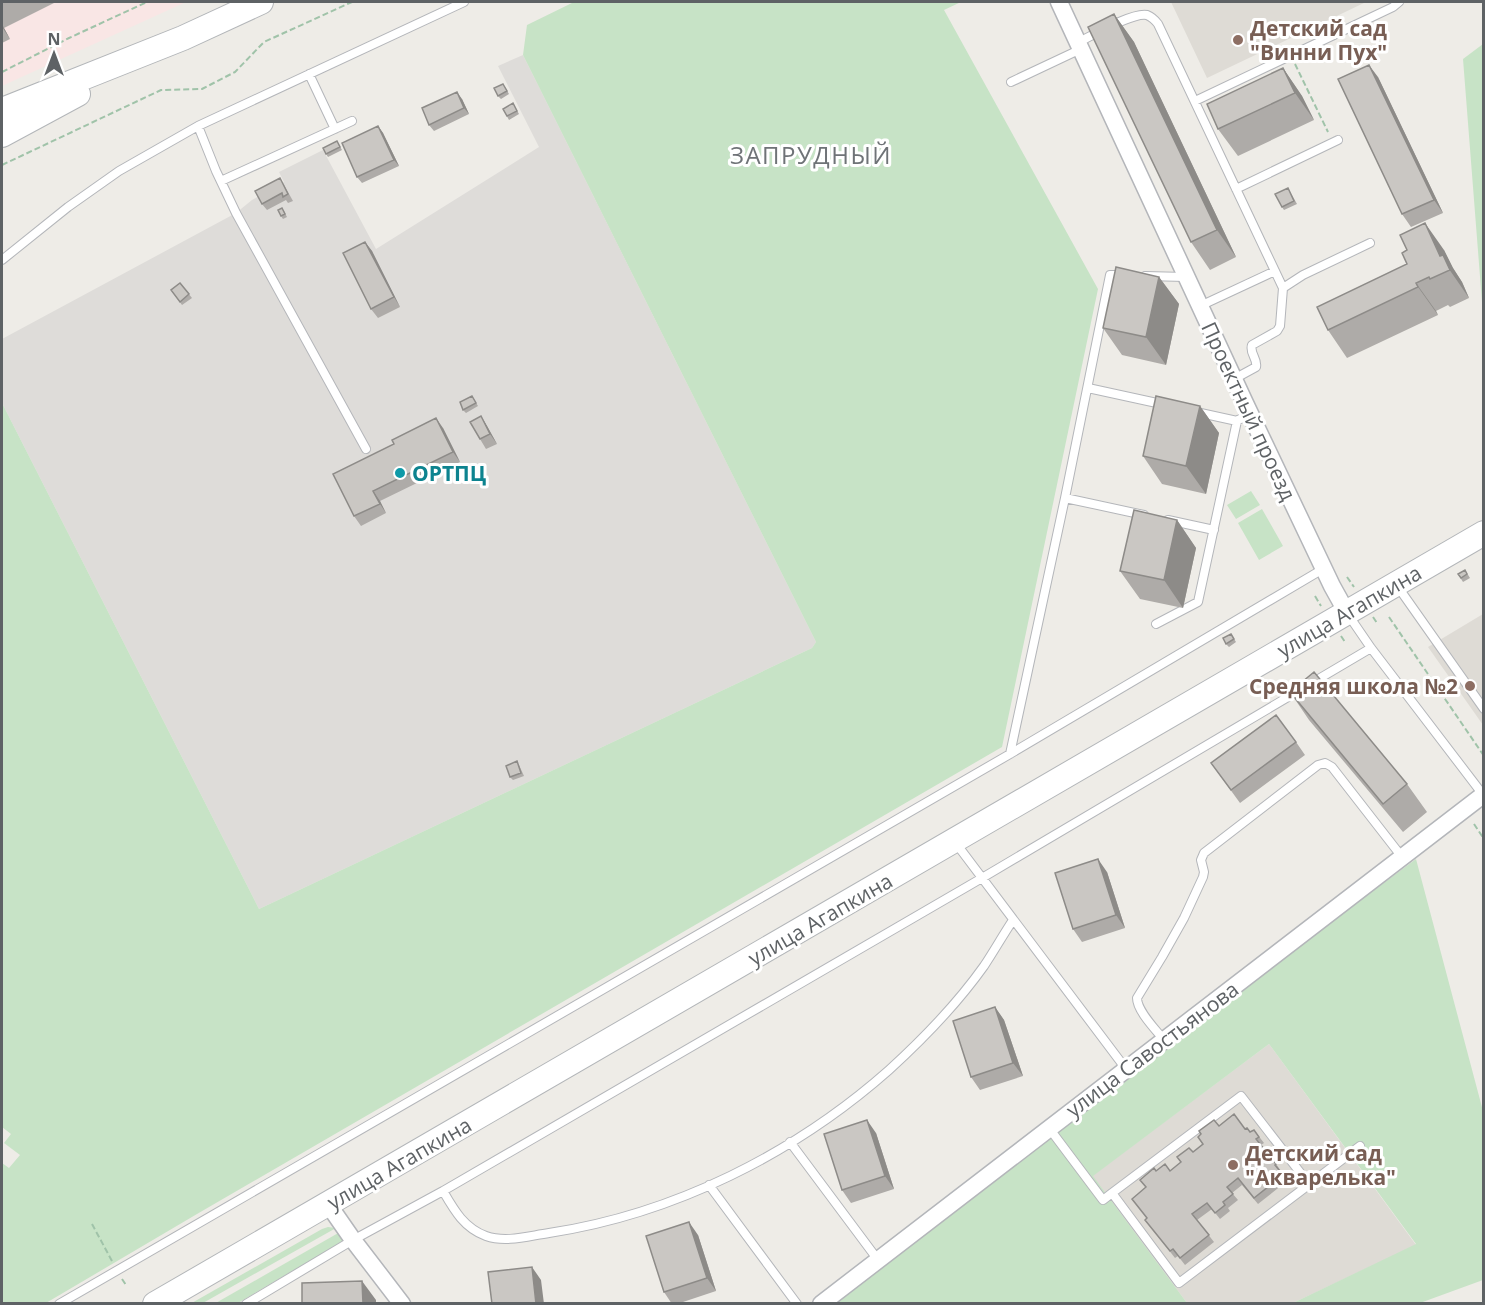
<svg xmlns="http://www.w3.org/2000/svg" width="1485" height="1305" viewBox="0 0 1485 1305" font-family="'Open Sans',sans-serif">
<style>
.industrial{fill:#dedcd9}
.education{fill:#dedbd5}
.medical{fill:#f9e6e5}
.green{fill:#c7e3c6}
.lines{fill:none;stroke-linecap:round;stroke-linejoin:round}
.lane-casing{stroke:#b4b6ba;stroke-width:10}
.street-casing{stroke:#b4b6ba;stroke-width:19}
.secondary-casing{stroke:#b3b6b9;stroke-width:26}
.path{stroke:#a0c3a9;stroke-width:2;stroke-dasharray:6 3;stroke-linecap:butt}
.lane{stroke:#fff;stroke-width:8}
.street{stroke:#fff;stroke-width:16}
.secondary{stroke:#fff;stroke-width:24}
.wall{fill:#aeaba8}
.shaded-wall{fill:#8d8b88}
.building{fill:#cac7c3;stroke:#8d8b88;stroke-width:1.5}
.education-dot{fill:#8d6e63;stroke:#fff;stroke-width:2}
.culture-dot{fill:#0f9aa8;stroke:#fff;stroke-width:2}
.labels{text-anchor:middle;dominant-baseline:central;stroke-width:6;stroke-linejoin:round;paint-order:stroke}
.education-label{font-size:21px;font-weight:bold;fill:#785e54;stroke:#fff;text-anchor:start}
.street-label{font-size:21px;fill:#5e6265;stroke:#fff}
.culture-label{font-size:21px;font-weight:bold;fill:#0d838f;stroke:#fff;text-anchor:start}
.quarter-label{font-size:24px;letter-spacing:1.5px;fill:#6f7377;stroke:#fff}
</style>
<rect width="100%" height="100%" fill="#eeece7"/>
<path class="industrial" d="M523 55 816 642 812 648 259 909 2 403V339L236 213 252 200 284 182 279 172 323 150 376 249 539 147 498 66Z"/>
<path class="education" d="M1171 2H1366L1207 78Z
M1483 614V725L1428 647Z
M1269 1044 1416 1245 1293 1303H1187L1092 1176Z"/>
<path class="medical" d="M2 2H186L2 86Z"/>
<path class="green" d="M574 2H961L944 10 1098 289 1002 747 197 1214 46 1303H2V1163L9 1168 20 1155 4 1143 11 1134 2 1127V403L259 909 812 648 816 642 523 55 527 25Z
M1483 44V315L1463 59Z
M1251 491 1260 505 1236 519 1227 505Z
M1262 509 1283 546 1259 560 1238 523Z
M1416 859 1483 1111V1280L1420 1303H1293L1416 1244 1269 1044 1093 1176 1187 1303 833 1304 1265 971Z
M328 1227 336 1228 203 1303 190 1304 322 1229Z
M340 1232 343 1236V1240L340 1243 238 1303 214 1304Z"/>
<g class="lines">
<defs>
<path id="lane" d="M1079 42C1093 35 1133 12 1147 15 1152 17 1155 20 1158 24L1283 288 1280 326 1277 331 1252 345C1249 353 1258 359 1256 367L1234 379
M309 74 335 129
M1011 82 1081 49
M1195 101 1393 7 1399 2
M221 181 352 121
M1236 189 1338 140
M2 260 68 207 119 171 198 126
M1145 276 1186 277
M1283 288 1303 275 1370 243
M1200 306 1275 271
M1088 388 1166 405
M1196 412 1237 421 1250 413
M366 449 236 213 216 171 198 126 464 2
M1065 498 1144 515
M1168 520 1214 530
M1398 587 1484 709
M1347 613 1371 648 1484 796
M1156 624 1198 602 1237 421
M1010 754 1065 498 1110 275H1126
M955 842 1126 1069
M1164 1040C1156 1030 1137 1011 1137 998L1162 957 1184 918 1203 877 1204 872 1201 860 1204 853 1318 765 1325 763 1332 767 1402 857
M1049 1128 1103 1200 1112 1193
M790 1142 878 1260
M1309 1184 1241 1096 1112 1193 1179 1283 1360 1146
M709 1185 797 1304
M443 1191C454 1210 464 1228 486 1236 506 1243 528 1236 549 1233 674 1214 794 1154 889 1070 923 1039 957 1004 984 966 994 951 1003 935 1013 920
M59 1304 1010 754 1323 569
M246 1304 353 1240 443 1191 982 878 1371 648"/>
<path id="street" d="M1059 2 1245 403 1332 586 1347 613
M328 1204 353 1240 402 1304
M821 1304 1483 795"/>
<path id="secondary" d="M2 110 183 38 261 2
M2 135 78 94
M155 1304 1484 533"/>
</defs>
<use href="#lane" class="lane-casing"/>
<use href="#street" class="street-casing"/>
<use href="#secondary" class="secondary-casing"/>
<path class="path" d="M1295 64 1328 132
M2 72 69 38 147 2
M2 165 161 90 202 89 235 72 264 42 352 2
M1347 577 1354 587
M1315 596 1321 606
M1373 617 1377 623
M1389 617 1484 756
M1341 636 1345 642
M1474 824 1484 839
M92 1224 112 1261
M122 1279 126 1285"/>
<use href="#lane" class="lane"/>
<use href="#street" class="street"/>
<use href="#secondary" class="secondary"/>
</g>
<path class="wall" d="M2 2H56L4 28 10 39 2 43Z
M1114 14 1134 42 1236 257 1210 270 1191 242Z
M1283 68 1302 96 1314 120 1238 156 1218 129Z
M1378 77 1443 213 1411 227 1402 214Z
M505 87 509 94 501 99 498 96Z
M462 99 469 114 434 131 429 125Z
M513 103 519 114 509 120 503 109Z
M378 126 383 133 399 166 362 183 357 177Z
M337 141 342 150 328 157 326 154Z
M284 185 293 201 288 203 286 200 267 210 262 204Z
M1288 188 1297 204 1284 210 1282 207Z
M284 211 287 217 283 219 281 216Z
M365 242 372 251 400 307 378 318 371 309Z
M1407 250H1444L1453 268 1462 282 1469 298 1450 307 1448 305 1436 311 1438 315 1347 358 1328 330 1407 264Z
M1159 277 1179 304 1166 365 1122 355 1103 328Z
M180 283 192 298 182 305 171 290Z
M472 396 478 406 466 413 463 410Z
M1200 406 1219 433 1206 494 1162 484 1143 456Z
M481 416 487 426 497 444 486 449 480 439Z
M443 428 460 462 380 501 386 513 361 526 354 516 333 474Z
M1177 520 1196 548 1183 608 1140 599 1120 571Z
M1465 570 1470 578 1463 582 1458 574Z
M1231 634 1236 642 1229 647 1226 644Z
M1290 692 1407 784 1427 812 1403 832 1309 720Z
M1296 742 1305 755 1240 803 1211 763Z
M519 765 524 776 513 780 510 777Z
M1107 872 1125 928 1082 942 1073 929Z
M995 1007 1004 1020 1023 1076 980 1090 971 1077Z
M1219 1126 1245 1129 1250 1132 1254 1130 1264 1143 1261 1145 1276 1164 1281 1171H1280L1287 1181 1258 1204 1242 1185 1232 1193 1238 1200 1228 1208 1230 1211 1220 1219 1212 1209 1197 1220 1214 1242 1185 1265 1178 1256 1175 1258 1150 1226 1145 1220 1147 1218 1132 1199 1146 1188 1156 1171H1170L1181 1162 1177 1157 1193 1152 1203 1145 1198 1137Z
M876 1133 894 1189 851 1203 842 1190Z
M698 1235 716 1291 677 1304H672L664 1292Z"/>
<path class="shaded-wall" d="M1114 14 1134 42 1236 257 1217 230Z
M2 24 4 28 10 39 2 27Z
M1369 65 1378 77 1443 213 1434 200Z
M1283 68 1302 96 1314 120 1295 93Z
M457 92 462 99 469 114 464 108Z
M378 126 383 133 399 166 394 160Z
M1425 223 1444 250 1453 268 1462 282 1469 298 1440 256Z
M365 242 372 251 400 307 394 297Z
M1159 277 1179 304 1166 365 1146 337Z
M1416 283 1436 311 1438 315 1418 287Z
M1200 406 1219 433 1206 494 1186 466Z
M481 416 487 426 497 444 490 434Z
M436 418 443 428 460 462 453 452Z
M373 491 380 501 386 513 380 504Z
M1177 520 1196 548 1183 608 1164 580Z
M1098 859 1107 872 1125 928 1116 915Z
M995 1007 1004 1020 1023 1076 1013 1063Z
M867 1120 876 1133 894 1189 885 1176Z
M689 1222 698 1235 716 1291 707 1278Z
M532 1267 541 1280 544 1304H536Z
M362 1281 376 1300V1304H363Z"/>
<path class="building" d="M1114 14 1217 230 1191 242 1088 27Z
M1369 65 1434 200 1402 214 1338 79Z
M1283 68 1295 93 1218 129 1207 104Z
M503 84 507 91 498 96 494 88Z
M457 92 464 108 429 125 422 108Z
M513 103 517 111 507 116 503 109Z
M378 126 394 160 357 177 342 143Z
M337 141 340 147 326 154 323 148Z
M280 178 288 194 283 197 282 193 262 204 255 191Z
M1288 188 1294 201 1282 207 1275 194Z
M282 208 285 214 281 216 278 210Z
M1425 223 1440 256 1443 255 1450 270 1430 279 1429 277 1416 283 1418 287 1328 330 1317 307 1407 264 1402 253 1407 250 1400 235Z
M365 242 394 297 371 309 343 253Z
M1116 267 1159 277 1146 337 1103 328Z
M180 283 189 294 180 302 171 290Z
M472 396 476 403 463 410 460 402Z
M1156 396 1200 406 1186 466 1143 456Z
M481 416 490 434 480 439 470 422Z
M436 418 453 452 373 491 380 504 354 516 333 474 394 444 392 440Z
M1134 510 1177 520 1164 580 1120 571Z
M1465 570 1467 574 1461 578 1458 574Z
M1231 634 1234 639 1226 644 1223 638Z
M1314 672 1407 784 1383 804 1290 692Z
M1276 715 1296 742 1231 790 1211 763Z
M517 761 521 773 510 777 506 766Z
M1098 859 1116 915 1073 929 1055 873Z
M995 1007 1013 1063 971 1077 953 1021Z
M1234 1114 1245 1129 1247 1128 1250 1132 1254 1130 1259 1137 1256 1139 1276 1164 1275 1165 1283 1175 1254 1198 1238 1178 1227 1187 1233 1194 1223 1202 1225 1205 1215 1213 1207 1203 1192 1214 1209 1235 1180 1258 1173 1249 1170 1251 1145 1220 1147 1218 1132 1199 1146 1187 1140 1180 1154 1168 1156 1171 1165 1164 1170 1171 1181 1162 1177 1157 1189 1148 1193 1152 1203 1144 1198 1137 1201 1134 1199 1131 1214 1120 1219 1126Z
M867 1120 885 1176 842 1190 824 1134Z
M689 1222 707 1278 664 1292 646 1236Z
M532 1267 536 1304H492L488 1272Z
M362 1281 363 1304H302V1283Z"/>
<g class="education-dot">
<circle cx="1238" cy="40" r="6"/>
<circle cx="1470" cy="686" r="6"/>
<circle cx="1233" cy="1165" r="6"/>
</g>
<circle class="culture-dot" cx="400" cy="473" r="6"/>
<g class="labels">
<g class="education-label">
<text x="1250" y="28">Детский сад<tspan x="1250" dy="24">"Винни Пух"</tspan></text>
<text x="1458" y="686" text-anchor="end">Средняя школа №2</text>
<text x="1245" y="1153">Детский сад<tspan x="1245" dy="24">"Акварелька"</tspan></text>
</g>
<g class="street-label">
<text transform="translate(1249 411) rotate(65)">Проектный проезд</text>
<text transform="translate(1349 611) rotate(-30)">улица Агапкина</text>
<text transform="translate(820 919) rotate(-30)">улица Агапкина</text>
<text transform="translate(1152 1049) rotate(-37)">улица Савостьянова</text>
<text transform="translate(399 1163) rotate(-30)">улица Агапкина</text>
</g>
<g class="culture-label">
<text x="412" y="473">ОРТПЦ</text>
</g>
<g class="quarter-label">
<text x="811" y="154">ЗАПРУДНЫЙ</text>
</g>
</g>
<rect width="1485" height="1305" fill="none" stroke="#5e6265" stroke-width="6"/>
<g transform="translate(54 54)" stroke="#ffffff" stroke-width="4.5" paint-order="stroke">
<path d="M0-4.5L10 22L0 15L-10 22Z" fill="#5e6265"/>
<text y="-9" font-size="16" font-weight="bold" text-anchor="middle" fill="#5e6265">N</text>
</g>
</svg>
